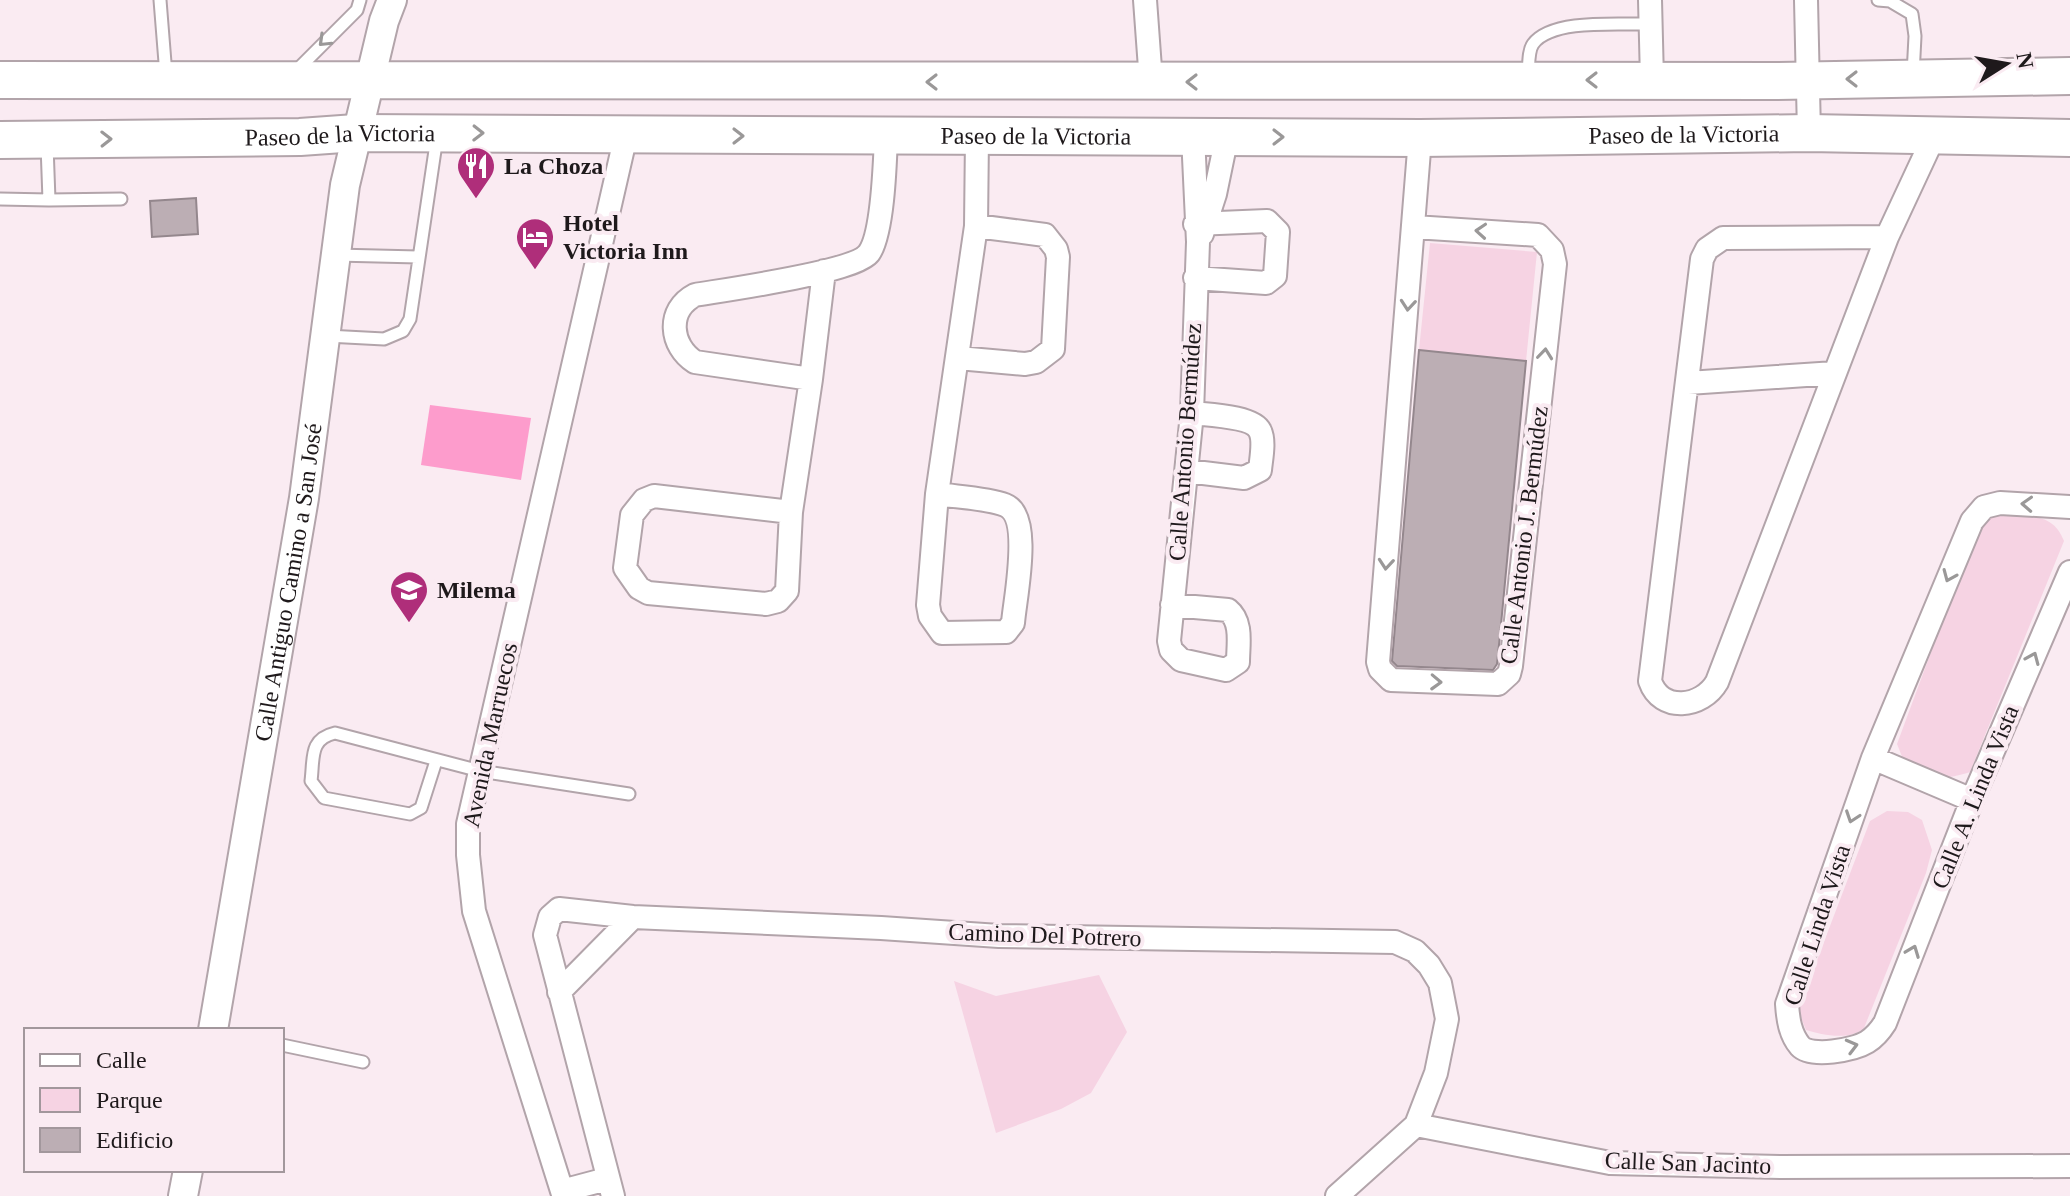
<svg xmlns="http://www.w3.org/2000/svg" width="2070" height="1196" viewBox="0 0 2070 1196" font-family="'Times New Roman',serif">
<style>
.green{fill:#f6d3e3}
.water{fill:#fd9ccc}
.building{fill:#bcaeb4;stroke:#94878d;stroke-width:2}
.lines{fill:none;stroke-linecap:round;stroke-linejoin:round}
.service-casing{stroke:#b2a4aa;stroke-width:15}
.minor-casing{stroke:#b2a4aa;stroke-width:26}
.tertiary-casing{stroke:#b2a4aa;stroke-width:32}
.primary-casing{stroke:#b2a4aa;stroke-width:40}
.service{stroke:#fff;stroke-width:11}
.minor{stroke:#fff;stroke-width:22}
.tertiary{stroke:#fff;stroke-width:28}
.primary{stroke:#fff;stroke-width:36}
.oneway{stroke:#9a9898}
.labels{text-anchor:middle;dominant-baseline:central;stroke-width:8;stroke-linejoin:round;paint-order:stroke}
.street-label{font-size:24px;fill:#1e191b;stroke:#faebf2}
.poi-label{font-size:24px;font-weight:bold;fill:#1e191b;stroke:#faebf2;text-anchor:start}
</style>
<rect width="100%" height="100%" fill="#faebf2"/>
<path class="green" d="M1430 243 1537 252 1526 361 1419 350Z
M2009 514C2035 517 2054 515 2064 541L1970 772C1951 778 1924 784 1908 767 1903 761 1900 751 1897 744L1980 520 1991 515Z
M1887 811 1908 812 1922 820 1932 850 1926 873 1864 1028C1850 1041 1822 1035 1806 1030L1798 1010 1870 821Z
M1099 975 1127 1032 1091 1093 1061 1109 996 1133 954 981 996 996Z"/>
<path class="water" d="M430 405 531 418 521 480 421 465Z"/>
<path class="building" d="M196 198 198 234 152 237 150 201Z
M1419 350 1526 361 1500 635 1497 664 1493 670 1397 666 1392 661Z"/>
<g class="lines">
<defs>
<path id="service" d="M160 0 166 75
M1878 0 1890 1 1912 14 1915 36 1913 75
M294 73 357 10 360 0
M1528 75C1529 65 1528 51 1533 44 1552 18 1621 25 1651 24
M0 199 49 200 47 145
M49 200 121 199
M336 255 418 257
M327 336 384 339 403 331 410 319 437 137
M436 761 421 808 410 814 324 798 311 781C314 758 309 739 335 733L480 771 629 794
M282 1045 363 1062"/>
<path id="minor" d="M1145 0 1151 82
M1650 0 1652 80
M1806 0 1809 133
M1414 227 1538 235 1552 250 1555 264 1511 666 1509 674 1498 684 1391 680 1380 669 1378 662 1420 138
M1202 234 1215 194 1227 136
M1887 237 1723 238 1707 249 1702 259 1650 681C1661 713 1702 708 1717 682L1887 237 1935 134
M1195 278 1266 283 1275 276 1278 232 1267 221 1195 224
M958 358 1025 364 1036 362 1053 349 1058 257 1056 249 1045 235 976 226
M811 379 695 362C670 346 666 310 695 295 724 290 855 272 869 253 883 233 885 162 886 136
M1688 383 1835 373
M1187 471 1244 478 1260 470C1261 459 1265 441 1260 431 1253 416 1207 415 1192 413
M937 494C957 497 987 498 1005 505 1033 516 1015 597 1013 623L1006 632 942 633 930 616 928 605 937 494 976 226 977 136
M2070 507 2000 503 1984 507 1972 521 1873 758 1787 1004C1788 1019 1790 1034 1800 1046 1811 1058 1854 1050 1867 1042 1875 1037 1880 1031 1885 1023L1972 800 2070 572
M791 512 654 496 644 500 632 515 625 568 639 588 648 593 766 604 778 601 787 591 791 512 811 379 824 271
M1172 605 1228 610C1243 622 1238 645 1238 662L1226 670 1181 660 1171 650 1169 641 1192 413 1198 242 1193 136
M1873 758 1972 800
M559 992 633 917
M1416 1125 1610 1163 1781 1167 2070 1166
M607 1179 562 1191 474 911 468 855V824L626 135
M613 1196 545 935 550 917 559 909 633 917 881 928 999 936 1395 942 1415 951 1429 965 1440 983 1447 1019 1436 1073 1416 1125 1337 1196"/>
<g id="tertiary">
<path id="s1" d="M213 1030 304 498 345 185 384 21 392 0"/>
<path d="M183 1196 188 1170"/>
</g>
<g id="primary">
<path d="M0 80 1777 81 2070 76"/>
<path id="s2" d="M0 140 300 137 356 133 1420 138 1809 133 2070 138"/>
</g>
</defs>
<use href="#service" class="service-casing"/>
<use href="#minor" class="minor-casing"/>
<use href="#tertiary" class="tertiary-casing"/>
<use href="#primary" class="primary-casing"/>
<use href="#service" class="service"/>
<use href="#minor" class="minor"/>
<use href="#tertiary" class="tertiary"/>
<use href="#primary" class="primary"/>
</g>
<defs><path id="oneway-chevron" d="M-2-3.5L2.5 0L-2 3.5" fill="none" stroke-width="1.6" stroke-linecap="round" stroke-linejoin="round" transform="scale(2)"/></defs>
<g class="oneway">
<use href="#oneway-chevron" transform="translate(324 41) rotate(136)"/>
<use href="#oneway-chevron" transform="translate(1852 79) rotate(-180)"/>
<use href="#oneway-chevron" transform="translate(1592 80) rotate(180)"/>
<use href="#oneway-chevron" transform="translate(932 82) rotate(180)"/>
<use href="#oneway-chevron" transform="translate(1192 82) rotate(180)"/>
<use href="#oneway-chevron" transform="translate(478 133) rotate(1)"/>
<use href="#oneway-chevron" transform="translate(738 136)"/>
<use href="#oneway-chevron" transform="translate(1278 137)"/>
<use href="#oneway-chevron" transform="translate(106 139) rotate(-1)"/>
<use href="#oneway-chevron" transform="translate(1481 231) rotate(-176)"/>
<use href="#oneway-chevron" transform="translate(1408 305) rotate(95)"/>
<use href="#oneway-chevron" transform="translate(1545 354) rotate(-84)"/>
<use href="#oneway-chevron" transform="translate(2027 504) rotate(-177)"/>
<use href="#oneway-chevron" transform="translate(1386 564) rotate(95)"/>
<use href="#oneway-chevron" transform="translate(1949 576) rotate(113)"/>
<use href="#oneway-chevron" transform="translate(2033 658) rotate(-67)"/>
<use href="#oneway-chevron" transform="translate(1436 682) rotate(2)"/>
<use href="#oneway-chevron" transform="translate(1852 817) rotate(109)"/>
<use href="#oneway-chevron" transform="translate(1913 951) rotate(-69)"/>
<use href="#oneway-chevron" transform="translate(1852 1046) rotate(-15)"/>
</g>
<defs>
<symbol id="restaurant-pin" viewBox="-11 -11 22 30"><path d="M0 17L-7.5 6A9.5 9.5 0 1 1 7.5 6Z" fill="#af2e7a" stroke="#faebf2"/><path d="M-5-6h1v4h1v-4h1v4h1v-4h1v5L-1.5 .5V6h-2V.5L-5-1ZM5-6V6H3V1.5H1.5Q1.5-4 5-6Z" fill="#fff"/></symbol>
<symbol id="hotel-pin" viewBox="-11 -11 22 30"><path d="M0 17L-7.5 6A9.5 9.5 0 1 1 7.5 6Z" fill="#af2e7a" stroke="#faebf2"/><path d="M-6-4.5h1.5V1H6V5H4.5V3h-9V5H-6ZM-4 0a1.8 1.8 0 1 1 3.6 0ZM.5 0V-2.5h3Q6-2.5 6 0Z" fill="#fff"/></symbol>
<symbol id="school-pin" viewBox="-11 -11 22 30"><path d="M0 17L-7.5 6A9.5 9.5 0 1 1 7.5 6Z" fill="#af2e7a" stroke="#faebf2"/><path d="M0-5L7-2L0 1L-7-2ZM-4 1L0 2.5L4 1V4Q0 6-4 4Z" fill="#fff"/></symbol>
</defs>
<g fill-rule="evenodd">
<use href="#restaurant-pin" x="454" y="144" width="44" height="60"/>
<use href="#hotel-pin" x="513" y="215" width="44" height="60"/>
<use href="#school-pin" x="387" y="568" width="44" height="60"/>
</g>
<g class="labels">
<g class="street-label">
<text stroke="none"><textPath href="#s2" startOffset="1684">Paseo de la Victoria</textPath></text>
<text stroke="none"><textPath href="#s2" startOffset="340">Paseo de la Victoria</textPath></text>
<text stroke="none"><textPath href="#s2" startOffset="1036">Paseo de la Victoria</textPath></text>
<text transform="translate(1185 442) rotate(-86)">Calle Antonio Bermúdez</text>
<text transform="translate(1524 535) rotate(-83)">Calle Antonio J. Bermúdez</text>
<text stroke="none"><textPath href="#s1" startOffset="454">Calle Antiguo Camino a San José</textPath></text>
<text transform="translate(490 735) rotate(-78)">Avenida Marruecos</text>
<text transform="translate(1975 797) rotate(-68)">Calle A. Linda Vista</text>
<text transform="translate(1817 925) rotate(-72)">Calle Linda Vista</text>
<text transform="translate(1045 935) rotate(2)">Camino Del Potrero</text>
<text transform="translate(1688 1163) rotate(2)">Calle San Jacinto</text>
</g>
<g class="poi-label">
<text x="504" y="166">La Choza</text>
<text x="563" y="223">Hotel<tspan x="563" dy="28">Victoria Inn</tspan></text>
<text x="437" y="590">Milema</text>
</g>
</g>
<rect x="24" y="1028" width="260" height="144" fill="#faebf2" stroke="#a2979c" stroke-width="2"/>
<rect x="40" y="1054" width="40" height="12" fill="#ffffff" stroke="#a2979c" stroke-width="2"/>
<text x="96" y="1068" font-size="24" fill="#1e191b">Calle</text>
<rect x="40" y="1088" width="40" height="24" fill="#f6d3e3" stroke="#a2979c" stroke-width="2"/>
<text x="96" y="1108" font-size="24" fill="#1e191b">Parque</text>
<rect x="40" y="1128" width="40" height="24" fill="#bcaeb4" stroke="#a2979c" stroke-width="2"/>
<text x="96" y="1148" font-size="24" fill="#1e191b">Edificio</text>
<g transform="translate(2006 64) rotate(79)" stroke="#faebf2" stroke-width="6" paint-order="stroke">
<path d="M0-6L14 30L0 20L-14 30Z" fill="#1e191b"/>
<text y="-12" font-size="22" font-weight="bold" text-anchor="middle" fill="#1e191b">N</text>
</g>
</svg>
